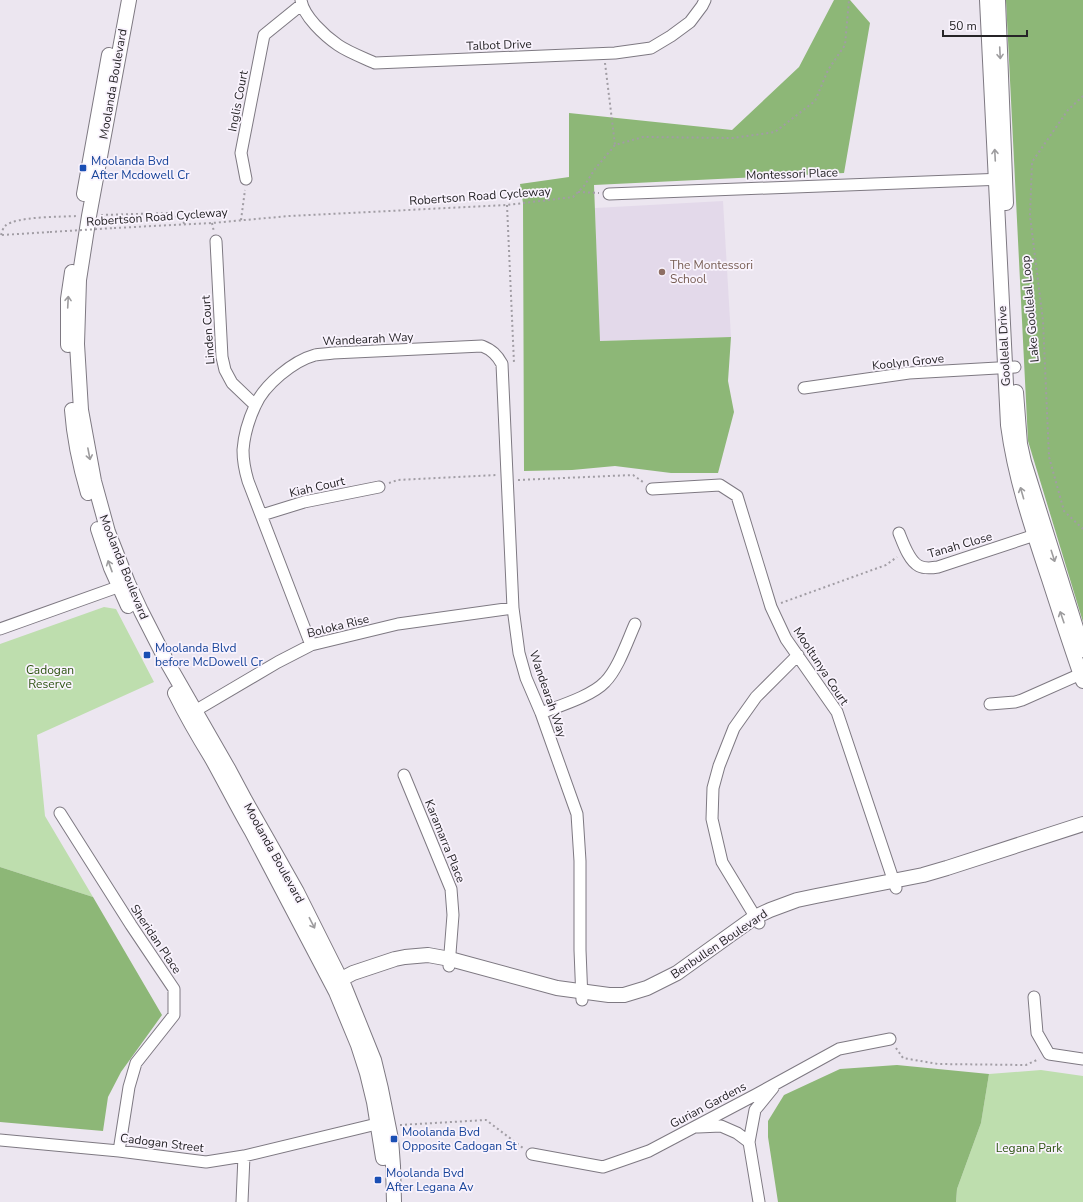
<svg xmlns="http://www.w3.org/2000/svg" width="1083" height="1202" viewBox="0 0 1083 1202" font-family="'Nunito Sans',sans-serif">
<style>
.built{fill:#e3d9ea}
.green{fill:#bedeae}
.forest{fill:#8db777}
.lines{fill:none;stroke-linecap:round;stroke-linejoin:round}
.minor-casing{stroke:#7e7982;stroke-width:13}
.tertiary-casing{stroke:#7e7982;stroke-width:16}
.path{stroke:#a19da4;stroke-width:2;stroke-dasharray:2 3;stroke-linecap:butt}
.minor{stroke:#fff;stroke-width:11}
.tertiary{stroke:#fff;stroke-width:14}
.path-bridge{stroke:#a19da4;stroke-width:2;stroke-dasharray:2 3;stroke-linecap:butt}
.oneway{stroke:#9d9c9e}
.transit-dot{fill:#1a4fb4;stroke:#f9f3fd;stroke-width:1.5}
.education-dot{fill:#8d6e63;stroke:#f9f3fd;stroke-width:1.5}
.labels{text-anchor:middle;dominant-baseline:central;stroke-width:3.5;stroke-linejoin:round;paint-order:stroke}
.street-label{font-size:12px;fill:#262427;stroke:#f9f3fd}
.transit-label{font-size:12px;fill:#164399;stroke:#f9f3fd;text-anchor:start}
.education-label{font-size:12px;fill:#785e54;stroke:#f9f3fd;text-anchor:start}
.park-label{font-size:12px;fill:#2c5310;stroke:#f9f3fd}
</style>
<rect width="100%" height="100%" fill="#ece6f0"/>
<path class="built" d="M723 201 731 337 599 341 595 208Z"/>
<path class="green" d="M104 607 116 609 154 682 37 735 45 816 93 897 0 867V644Z
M1041 1070 1083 1076V1202H956L957 1189 981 1123 989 1074Z"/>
<path class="forest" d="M834 0H850L870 23 844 173 594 185 600 341 731 337 728 381 734 412 718 473H671L615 466 572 470 524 471 523 203 520 184 569 177V113L732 130 799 67Z
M1006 0H1083V622L1028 441Z
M0 867 93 897 162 1015 121 1072 108 1097 103 1131 0 1122Z
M897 1065 989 1074 981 1123 957 1189 956 1202H778L768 1137V1121L784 1095 840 1069Z"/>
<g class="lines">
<defs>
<path id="minor" d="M301 0C303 16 325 36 338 45 348 52 364 58 375 63L615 53 651 48 671 36 690 22 702 6 705 0
M246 179 241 153 264 35 301 5
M609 194 1004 179
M216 241 222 357 225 370 232 383 255 405
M804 388 909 373 1015 367
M652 489 720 485 737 496 771 607 786 639 837 712 896 888
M262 515 304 502 379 487
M899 533C903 543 909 561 919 566 925 569 932 568 938 567L1041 533
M0 629 126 584
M311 645 248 481C245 471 243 461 243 450 244 436 249 419 255 406 264 385 293 361 315 355 320 354 327 354 333 353L482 346C492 350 497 355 502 364L513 608 519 653 526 678 541 713 577 814 580 861V950L582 1000
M990 704 1015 702 1022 700 1083 673
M541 713C559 706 592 696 605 682 618 669 627 642 635 624
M188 715 278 662 311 645 398 624 513 608
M404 775 451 889 453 915 449 966
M60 813 131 925 174 989V1015L136 1063 129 1087 119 1151
M759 923 722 862 712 819 713 788 719 766 734 728 756 697 798 655
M1034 997 1037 1033 1049 1054 1083 1059
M698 1127 721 1126 737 1133 749 1142
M0 1140 119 1151 206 1162 244 1156 385 1122
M532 1154 603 1167 649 1151 757 1094 839 1049 890 1039
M242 1202 244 1156
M759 1202 749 1142 755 1110 773 1088"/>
<path id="tertiary" d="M129 0 89 216 79 280 77 344 81 410 94 481 108 532 128 583 141 611 167 662 229 770 245 800 266 837 297 892 345 988 374 1060 381 1089 391 1139 393 1166 394 1202
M987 0 1008 425C1015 478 1032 528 1049 579 1060 613 1071 647 1083 681
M998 0 1006 203
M84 194 109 55
M68 345V299L72 272
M1016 392 1020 444 1024 462 1083 650
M72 410C74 438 80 466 88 493
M98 529 111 568 128 606
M175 693C186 715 198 736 211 757 225 782 238 808 252 832L336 992 358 1045 367 1073 374 1102 383 1158
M334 983 353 973 395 959 405 957 428 955 450 959 557 988 609 995H624L647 988 677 973 755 917 770 910 797 900 816 896 923 875 947 868 1083 824"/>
</defs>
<use href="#minor" class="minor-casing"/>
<use href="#tertiary" class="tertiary-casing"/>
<path class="path" d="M605 63 615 145
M1083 96 1068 110 1032 162 1030 216 1043 321 1049 457 1064 511 1083 529
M578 192 599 193
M507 205 514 363
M101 215 169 213 179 218 186 225
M241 220 245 190
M212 223 214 232
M114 228 212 223 289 216 507 205 573 197 584 186 595 169 615 145 643 137 733 138 775 132 815 101 828 70 845 45 849 0
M1 235C2 232 3 228 5 226 16 216 61 217 77 216
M2 235 50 232
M518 480 633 475 643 482
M389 483 398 480 496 475
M781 603 886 565 897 557
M896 1048 903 1058 938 1064 1026 1065 1039 1059
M400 1125 486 1120 523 1148"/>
<use href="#minor" class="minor"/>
<use href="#tertiary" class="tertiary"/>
<path class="path-bridge" d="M50 232 114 228"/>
</g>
<defs><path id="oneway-shaft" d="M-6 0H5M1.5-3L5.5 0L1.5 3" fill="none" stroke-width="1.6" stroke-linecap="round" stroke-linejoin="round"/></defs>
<g class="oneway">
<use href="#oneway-shaft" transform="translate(1000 53) rotate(87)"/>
<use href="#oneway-shaft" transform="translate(995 155) rotate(-93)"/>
<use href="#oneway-shaft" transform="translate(68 302) rotate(-87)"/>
<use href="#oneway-shaft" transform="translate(89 454) rotate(79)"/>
<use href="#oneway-shaft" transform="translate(1022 493) rotate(-106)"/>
<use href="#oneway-shaft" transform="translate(1053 556) rotate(72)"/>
<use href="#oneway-shaft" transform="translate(110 566) rotate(-110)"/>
<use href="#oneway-shaft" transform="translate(1062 617) rotate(-109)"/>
<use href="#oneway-shaft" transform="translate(312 923) rotate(63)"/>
</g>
<g class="transit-dot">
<rect x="79" y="164" width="8" height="8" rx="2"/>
<rect x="143" y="651" width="8" height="8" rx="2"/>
<rect x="390" y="1135" width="8" height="8" rx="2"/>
<rect x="374" y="1176" width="8" height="8" rx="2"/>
</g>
<circle class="education-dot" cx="662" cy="272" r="4"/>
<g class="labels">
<g class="street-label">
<text transform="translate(499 45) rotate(-2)">Talbot Drive</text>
<text transform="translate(113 84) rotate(-80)">Moolanda Boulevard</text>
<text transform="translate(238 101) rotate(-79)">Inglis Court</text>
<text transform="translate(792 174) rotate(-2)">Montessori Place</text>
<text transform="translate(480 196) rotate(-4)">Robertson Road Cycleway</text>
<text transform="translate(157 217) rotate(-4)">Robertson Road Cycleway</text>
<text transform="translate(1030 309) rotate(-95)">Lake Goollelal Loop</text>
<text transform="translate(208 330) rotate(-94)">Linden Court</text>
<text transform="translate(368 339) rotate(-3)">Wandearah Way</text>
<text transform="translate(1004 346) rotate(-93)">Goollelal Drive</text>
<text transform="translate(908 362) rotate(-6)">Koolyn Grove</text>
<text transform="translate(317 487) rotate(-13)">Kiah Court</text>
<text transform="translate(960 545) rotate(-16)">Tanah Close</text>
<text transform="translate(124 567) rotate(68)">Moolanda Boulevard</text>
<text transform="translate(338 626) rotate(-14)">Boloka Rise</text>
<text transform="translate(821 666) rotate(57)">Mooltunya Court</text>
<text transform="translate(548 694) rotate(71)">Wandearah Way</text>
<text transform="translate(445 841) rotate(68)">Karamarra Place</text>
<text transform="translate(274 853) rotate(61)">Moolanda Boulevard</text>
<text transform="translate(156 939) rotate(56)">Sheridan Place</text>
<text transform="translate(719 944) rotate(-34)">Benbullen Boulevard</text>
<text transform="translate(708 1105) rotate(-28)">Gurian Gardens</text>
<text transform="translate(162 1143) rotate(7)">Cadogan Street</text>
</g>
<g class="transit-label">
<text x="91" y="161">Moolanda Bvd<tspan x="91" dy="14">After Mcdowell Cr</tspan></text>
<text x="155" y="648">Moolanda Blvd<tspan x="155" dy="14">before McDowell Cr</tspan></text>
<text x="402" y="1132">Moolanda Bvd<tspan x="402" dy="14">Opposite Cadogan St</tspan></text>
<text x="386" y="1173">Moolanda Bvd<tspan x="386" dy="14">After Legana Av</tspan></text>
</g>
<g class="education-label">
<text x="670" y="265">The Montessori<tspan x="670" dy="14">School</tspan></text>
</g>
<g class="park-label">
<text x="50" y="670">Cadogan<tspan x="50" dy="14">Reserve</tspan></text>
<text x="1029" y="1148">Legana Park</text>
</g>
</g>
<path d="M943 30v6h84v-6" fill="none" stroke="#262427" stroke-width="2"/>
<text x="949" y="30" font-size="12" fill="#262427" stroke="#f9f3fd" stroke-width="3" paint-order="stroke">50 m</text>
</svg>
